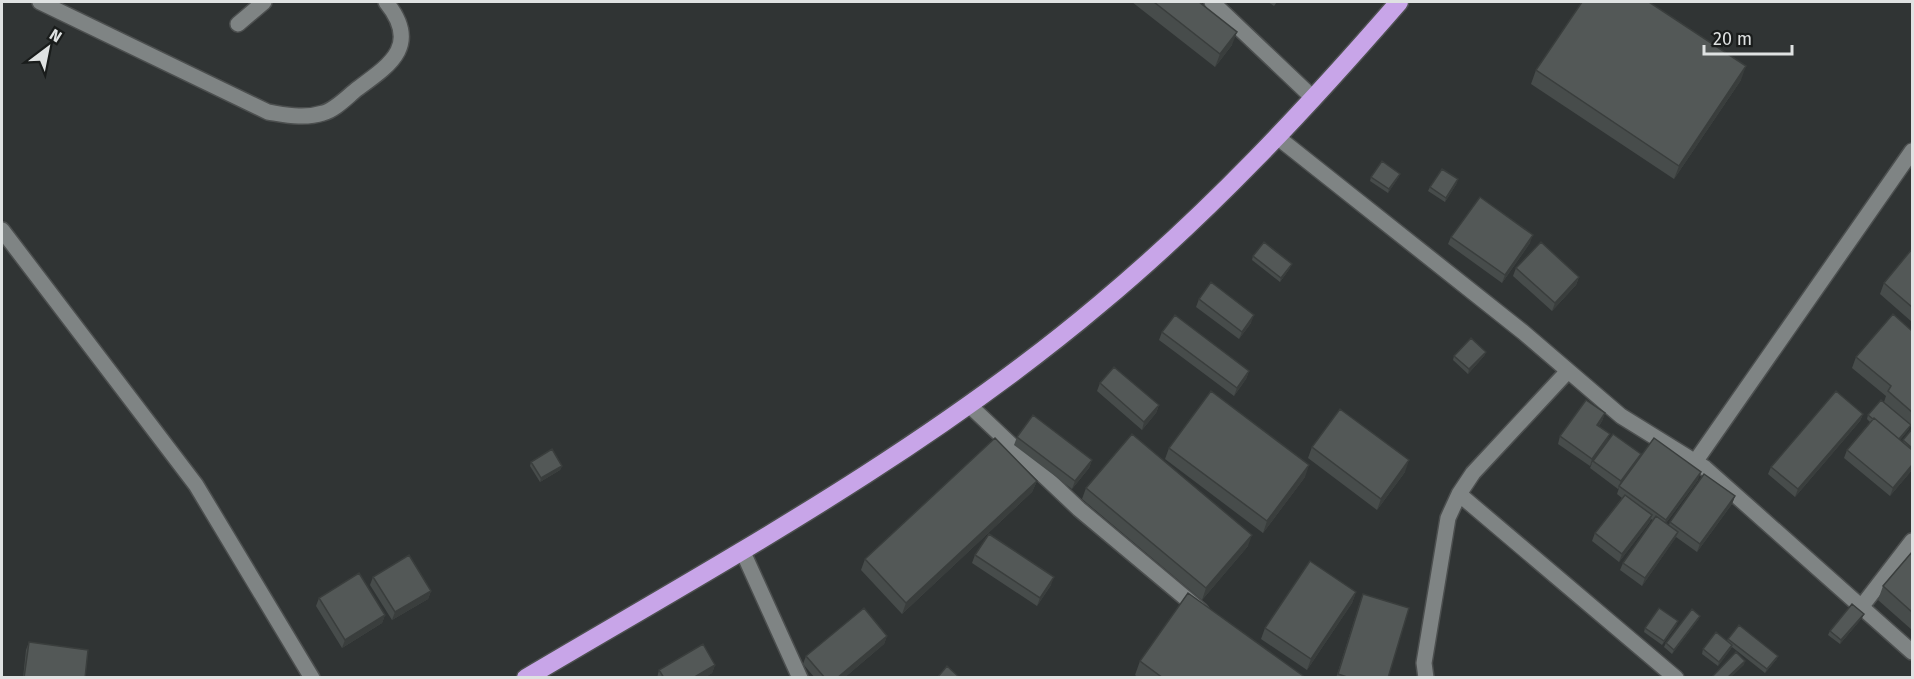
<svg xmlns="http://www.w3.org/2000/svg" width="1914" height="679" viewBox="0 0 1914 679" font-family="'Fira Sans',sans-serif">
<style>
.lines{fill:none;stroke-linecap:round;stroke-linejoin:round}
.minor-casing{stroke:#4c4f4f;stroke-width:18}
.highway-casing{stroke:#4c4f4f;stroke-width:21}
.minor{stroke:#7f8484;stroke-width:15}
.highway{stroke:#c8a5e8;stroke-width:18}
.wall{fill:#474c4b}
.shaded-wall{fill:#3a3e3d}
.building{fill:#535857;stroke:#3a3e3d;stroke-width:1.5}
</style>
<rect width="100%" height="100%" fill="#303434"/>
<g class="lines">
<defs>
<path id="minor" d="M40 2 268 112C287 115 304 119 323 113 335 110 347 97 357 89 390 65 421 45 386 2
M1212 2 1312 97
M238 24 264 2
M1276 136 1523 332 1621 416 1705 468 1912 652
M2 230 196 485 312 678
M968 404 1079 509 1201 611
M1695 462 1912 151
M1459 494 1676 678
M742 550 800 678
M1862 606 1912 541
M1426 678 1424 663 1448 518 1459 494 1473 473 1568 371"/>
<path id="highway" d="M526 678C722 562 926 451 1101 303 1209 213 1307 108 1399 2"/>
</defs>
<use href="#minor" class="minor-casing"/>
<use href="#highway" class="highway-casing"/>
<use href="#minor" class="minor"/>
<use href="#highway" class="highway"/>
</g>
<path class="wall" d="M1132 2H1199L1232 45 1215 67Z
M1268 2H1277L1274 6Z
M1536 70 1741 80 1674 179 1531 84Z
M1400 174 1398 178 1388 193 1370 181 1371 177Z
M1457 183 1445 202 1428 191 1430 187Z
M1451 237 1530 243 1502 283 1448 244Z
M1912 249V322L1880 294 1884 283Z
M1253 256 1290 268 1280 282 1252 260Z
M1516 268 1579 277 1576 285 1552 311 1513 276Z
M1199 299 1251 323 1239 339 1196 307Z
M1912 331V427L1884 402 1886 396 1852 368 1856 357Z
M1162 332 1249 371 1246 379 1234 396 1159 340Z
M1486 352 1484 356 1468 374 1453 360 1454 356Z
M1100 383 1159 405 1156 413 1142 430 1097 391Z
M1605 413 1602 421 1599 426 1607 441 1639 459 1698 480 1666 523 1669 525 1670 522 1735 496 1732 504 1697 552 1676 537 1642 586 1620 570 1623 563 1653 520 1651 519 1649 523 1619 562 1592 541 1595 533 1622 498 1617 494 1619 488 1618 489 1590 468 1592 463 1590 466 1558 444 1560 436Z
M1863 414 1860 421 1795 497 1768 474 1771 467Z
M1868 415 1909 429 1900 440 1903 442 1912 429V470L1890 496 1844 458 1847 450 1870 422 1867 419Z
M1017 437 1092 460 1089 468 1072 489 1014 445Z
M1312 447 1405 472 1377 510 1308 458Z
M1169 448 1305 477 1263 533 1165 459Z
M531 462 562 466 560 470 540 482 530 466Z
M1037 481 1032 492 902 614 861 570 865 559Z
M1086 488 1248 546 1202 600 1082 499Z
M1912 552V630L1878 600 1883 586Z
M975 555 1051 585 1037 606 972 563Z
M373 577 431 591 428 599 392 620 370 585Z
M1356 592 1352 603 1307 670 1261 639 1265 628Z
M1363 594 1388 678H1336L1359 605Z
M319 598 385 615 382 623 342 648 316 606Z
M1864 614 1862 618 1840 644 1828 635 1830 631Z
M1700 616 1698 620 1672 654 1664 647 1666 643Z
M1678 621 1676 626 1662 645 1644 632 1645 628Z
M887 636 884 644 844 678H815L803 664 806 656Z
M1728 639 1778 656 1776 660 1765 673 1732 647 1718 666 1702 654 1703 649 1727 641Z
M29 642 85 678H23L26 650Z
M1140 661 1306 678H1139L1135 675Z
M715 665 712 673 704 678H657L659 670Z"/>
<path class="shaded-wall" d="M1237 32 1232 45 1215 67 1220 54Z
M1746 66 1741 80 1674 179 1679 166Z
M1400 174 1398 178 1388 193 1389 189Z
M1458 179 1457 183 1445 202 1446 198Z
M1533 235 1530 243 1502 283 1505 275Z
M1292 264 1290 268 1280 282 1281 278Z
M1579 277 1576 285 1552 311 1555 303Z
M1254 315 1251 323 1239 339 1242 332Z
M1486 352 1484 356 1468 374 1469 369Z
M1249 371 1246 379 1234 396 1237 388Z
M1159 405 1156 413 1142 430 1144 422Z
M1605 413 1602 421 1594 433 1597 425Z
M1863 414 1860 421 1795 497 1798 489Z
M1911 425 1909 429 1896 445 1898 441Z
M1610 434 1607 442 1593 461 1590 466 1592 459Z
M1641 454 1638 462 1618 489 1621 481Z
M1092 460 1089 468 1072 489 1075 481Z
M1409 460 1405 472 1377 510 1381 499Z
M1309 465 1305 477 1263 533 1267 521Z
M1912 465V470L1890 496 1893 488Z
M562 466 560 470 540 482 541 478Z
M1701 472 1698 480 1663 527 1666 520Z
M1037 481 1032 492 902 614 906 603Z
M1735 496 1732 504 1697 552 1700 544Z
M1652 515 1649 523 1619 562 1622 554Z
M1678 532 1675 539 1642 586 1645 578Z
M1252 535 1248 546 1202 600 1206 588Z
M1054 577 1051 585 1037 606 1040 598Z
M431 591 428 599 392 620 395 612Z
M1356 592 1352 603 1307 670 1311 659Z
M1864 614 1862 618 1840 644 1841 640Z
M385 615 382 623 342 648 345 640Z
M1700 616 1698 620 1672 654 1674 650Z
M1678 621 1676 626 1662 645 1664 641Z
M887 636 884 644 844 678H837Z
M1732 645 1731 649 1718 666 1719 662Z
M1778 656 1776 660 1765 673 1767 669Z
M1745 661 1744 665 1730 678H1727Z
M715 665 712 673 704 678H693Z"/>
<path class="building" d="M1154 2H1199L1237 32 1220 54Z
M1582 2H1649L1746 66 1679 166 1536 70Z
M1382 161 1400 174 1389 189 1371 177Z
M1442 169 1458 179 1446 198 1430 187Z
M1480 197 1533 235 1505 275 1451 237Z
M1264 242 1292 264 1281 278 1253 256Z
M1541 242 1579 277 1555 303 1516 268Z
M1912 249V307L1884 283Z
M1211 282 1254 315 1242 332 1199 299Z
M1893 314 1912 331V412L1888 391 1891 386 1856 357Z
M1175 315 1249 371 1237 388 1162 332Z
M1471 338 1486 352 1469 369 1454 356Z
M1114 367 1159 405 1144 422 1100 383Z
M1211 391 1309 465 1267 521 1169 448Z
M1836 391 1863 414 1798 489 1771 467Z
M1586 400 1605 413 1597 425 1610 434 1592 459 1560 436Z
M1881 400 1911 425 1899 439 1874 418 1873 419 1868 415Z
M1340 409 1409 460 1381 499 1312 447Z
M1033 415 1092 460 1075 481 1017 437Z
M1874 418 1912 450V465L1893 488 1847 450Z
M1912 429V448L1903 440Z
M1132 434 1252 535 1206 588 1086 488Z
M1613 434 1641 454 1621 481 1593 461Z
M995 438 1037 481 906 603 865 559Z
M1654 438 1701 472 1666 520 1619 486Z
M552 449 562 466 541 478 531 462Z
M1704 474 1735 496 1700 544 1670 522Z
M1625 495 1652 515 1622 554 1595 533Z
M1656 516 1678 532 1645 578 1623 563Z
M989 534 1054 577 1040 598 975 555Z
M1912 552V612L1883 586Z
M409 555 431 591 395 612 373 577Z
M1310 561 1356 592 1311 659 1265 628Z
M359 573 385 615 345 640 319 598Z
M1188 593 1306 678H1163L1140 661Z
M1363 594 1409 608 1388 678H1350L1338 674Z
M1852 604 1864 614 1841 640 1830 631Z
M864 608 887 636 837 678H825L806 656Z
M1659 608 1678 621 1664 641 1645 628Z
M1692 609 1700 616 1674 650 1666 643Z
M1739 625 1778 656 1767 669 1728 639Z
M1716 632 1732 645 1719 662 1703 649Z
M29 642 88 650 85 678H24Z
M703 644 715 665 693 678H664L659 670Z
M1736 652 1745 661 1727 678H1711Z
M947 666 960 678H937Z"/>
<rect width="1914" height="679" fill="none" stroke="#dfe2e2" stroke-width="6"/>
<g transform="translate(48 48) rotate(32)" stroke="#191c1b" stroke-width="4.5" paint-order="stroke">
<path d="M0-4.5L10 22L0 15L-10 22Z" fill="#dfe2e2"/>
<text y="-9" font-size="16" font-weight="bold" text-anchor="middle" fill="#dfe2e2">N</text>
</g>
<path d="M1704 45v9h88v-9" fill="none" stroke="#dfe2e2" stroke-width="3"/>
<text x="1713" y="45" font-size="18" fill="#dfe2e2" stroke="#191c1b" stroke-width="4.5" paint-order="stroke">20 m</text>
</svg>
